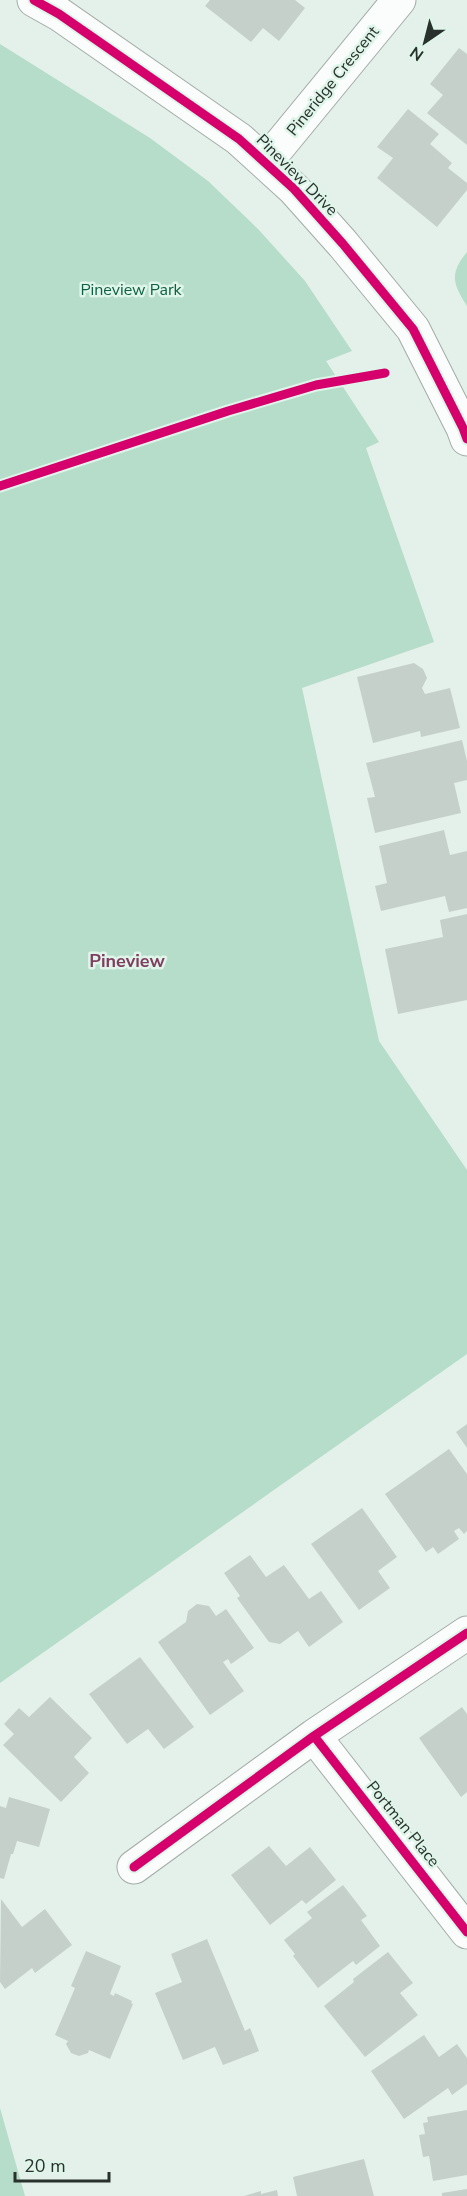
<svg xmlns="http://www.w3.org/2000/svg" width="467" height="2196" viewBox="0 0 467 2196" font-family="'Nunito Sans',sans-serif">
<style>
.green{fill:#b6dcca}
.building{fill:#c6d0cb}
.lines{fill:none;stroke-linecap:round;stroke-linejoin:round}
.street-casing{stroke:#a3aca7;stroke-width:35}
.secondary-casing{stroke:#a3aca7;stroke-width:35}
.street{stroke:#fbfdfc;stroke-width:33}
.secondary{stroke:#fbfdfc;stroke-width:33}
.cycleway-casing{stroke:#dff5ea;stroke-width:13}
.cycleway{stroke:#d6006c;stroke-width:9}
.labels{text-anchor:middle;dominant-baseline:central;stroke-width:5;stroke-linejoin:round;paint-order:stroke}
.street-label{font-size:16px;fill:#28312c;stroke:#dff5ea}
.park-label{font-size:16px;fill:#0d6043;stroke:#dff5ea}
.neighbourhood-label{font-size:18px;font-weight:bold;fill:#803e5f;stroke:#dff5ea}
</style>
<rect width="100%" height="100%" fill="#e4f0ea"/>
<path class="green" d="M0 44 150 138 208 181 258 229 305 281 352 351 326 361 379 442 366 448 434 642 302 688 379 1041 467 1170V1354L0 1683Z
M467 252V306C453 284 449 274 467 252Z
M0 2108 25 2196H0Z"/>
<path class="building" d="M210 0H295L305 8 279 41 263 28 251 42 205 6Z
M459 48 467 54V145L427 113 443 95 430 84Z
M408 109 439 134 430 144 452 163 448 168 467 183V190L437 227 377 178 393 158 377 147Z
M414 663 423 669 427 678 422 688 425 694 450 688 460 728 421 737 420 731 373 743 357 677Z
M462 740 467 761V780L454 783 461 813 375 833 367 798 375 797 366 763Z
M444 830 450 855 467 851V908L449 912 445 896 381 911 375 886 387 883 379 846Z
M467 914V1000L398 1014 385 949 443 937 440 920Z
M467 1424V1448L456 1432Z
M449 1449 467 1474V1531L464 1534 459 1528 454 1531 459 1539 438 1554 433 1547 426 1552 385 1494Z
M362 1508 397 1557 378 1571 390 1588 359 1610 311 1544Z
M250 1555 266 1577 284 1565 309 1599 321 1591 343 1622 309 1647 298 1631 280 1644 269 1642 237 1598 240 1596 224 1573Z
M197 1604 209 1606 216 1616 226 1609 254 1648 231 1664 228 1659 223 1662 244 1691 210 1715 158 1642 186 1622 188 1611Z
M140 1657 194 1727 164 1749 148 1729 127 1744 89 1694Z
M50 1697 92 1738 74 1757 89 1773 61 1802 3 1745 14 1734 4 1724 19 1708 29 1717Z
M462 1707 467 1714V1792L461 1797 419 1738Z
M9 1797 50 1809 39 1847 17 1841 13 1854H11L4 1879 0 1878V1806L6 1808Z
M269 1846 286 1866 310 1847 336 1880 306 1904 302 1900 270 1925 231 1875Z
M343 1885 367 1916 361 1920 380 1946 356 1965 353 1961 318 1988 293 1956 295 1954 284 1940 312 1918 307 1912Z
M1 1899 22 1927 45 1909 72 1945 35 1973 32 1968 5 1989 0 1982Z
M207 1939 245 2031 250 2028 259 2051 223 2065 215 2047 183 2060 155 1993 182 1982 171 1954Z
M86 1951 121 1966 110 1994 114 1996 115 1993 132 2001 131 2003 133 2004 110 2059 89 2050 88 2053 79 2056 71 2053 66 2044 68 2041 55 2035 75 1988 71 1986Z
M388 1952 413 1983 400 1993 418 2015 365 2057 324 2006 354 1982 353 1979Z
M424 2035 439 2057 457 2044 467 2058V2084L452 2095 448 2088 404 2119 371 2071Z
M467 2110V2175L433 2181 429 2156 423 2157 419 2135 425 2134 423 2123 428 2122 427 2117Z
M364 2159 374 2196H297L293 2177Z
M467 2189V2196H442V2193Z
M277 2190 278 2196H244L261 2191V2194Z"/>
<g class="lines">
<defs>
<path id="street" d="M266 162 399 0
M314 1736 467 1932
M134 1867 314 1736 467 1633"/>
<path id="secondary" d="M34 0 59 14 239 139 294 189 343 244 413 329 463 428 467 439"/>
</defs>
<use href="#street" class="street-casing"/>
<use href="#secondary" class="secondary-casing"/>
<use href="#street" class="street"/>
<use href="#secondary" class="secondary"/>
<defs>
<path id="cycleway" d="M34 0 59 14 239 139 294 189 343 244 413 329 463 428 467 439
M0 486 228 411 316 385 385 373
M314 1736 467 1932
M134 1867 314 1736 467 1633"/>
</defs>
<use href="#cycleway" class="cycleway-casing"/>
<use href="#cycleway" class="cycleway"/>
</g>
<g class="labels">
<g class="street-label">
<text transform="translate(333 81) rotate(-51)">Pineridge Crescent</text>
<text transform="translate(297 175) rotate(45)">Pineview Drive</text>
<text transform="translate(403 1824) rotate(51)">Portman Place</text>
</g>
<g class="park-label">
<text x="131" y="290">Pineview Park</text>
</g>
<g class="neighbourhood-label">
<text x="127" y="961">Pineview</text>
</g>
</g>
<g transform="translate(425 42) rotate(215)" stroke="#dff5ea" stroke-width="4.5" paint-order="stroke">
<path d="M0-4.5L10 22L0 15L-10 22Z" fill="#28312c"/>
<text y="-9" font-size="16" font-weight="bold" text-anchor="middle" fill="#28312c">N</text>
</g>
<path d="M15 2172v9h94v-9" fill="none" stroke="#28312c" stroke-width="3"/>
<text x="24" y="2172" font-size="18" fill="#28312c" stroke="#dff5ea" stroke-width="4.5" paint-order="stroke">20 m</text>
</svg>
